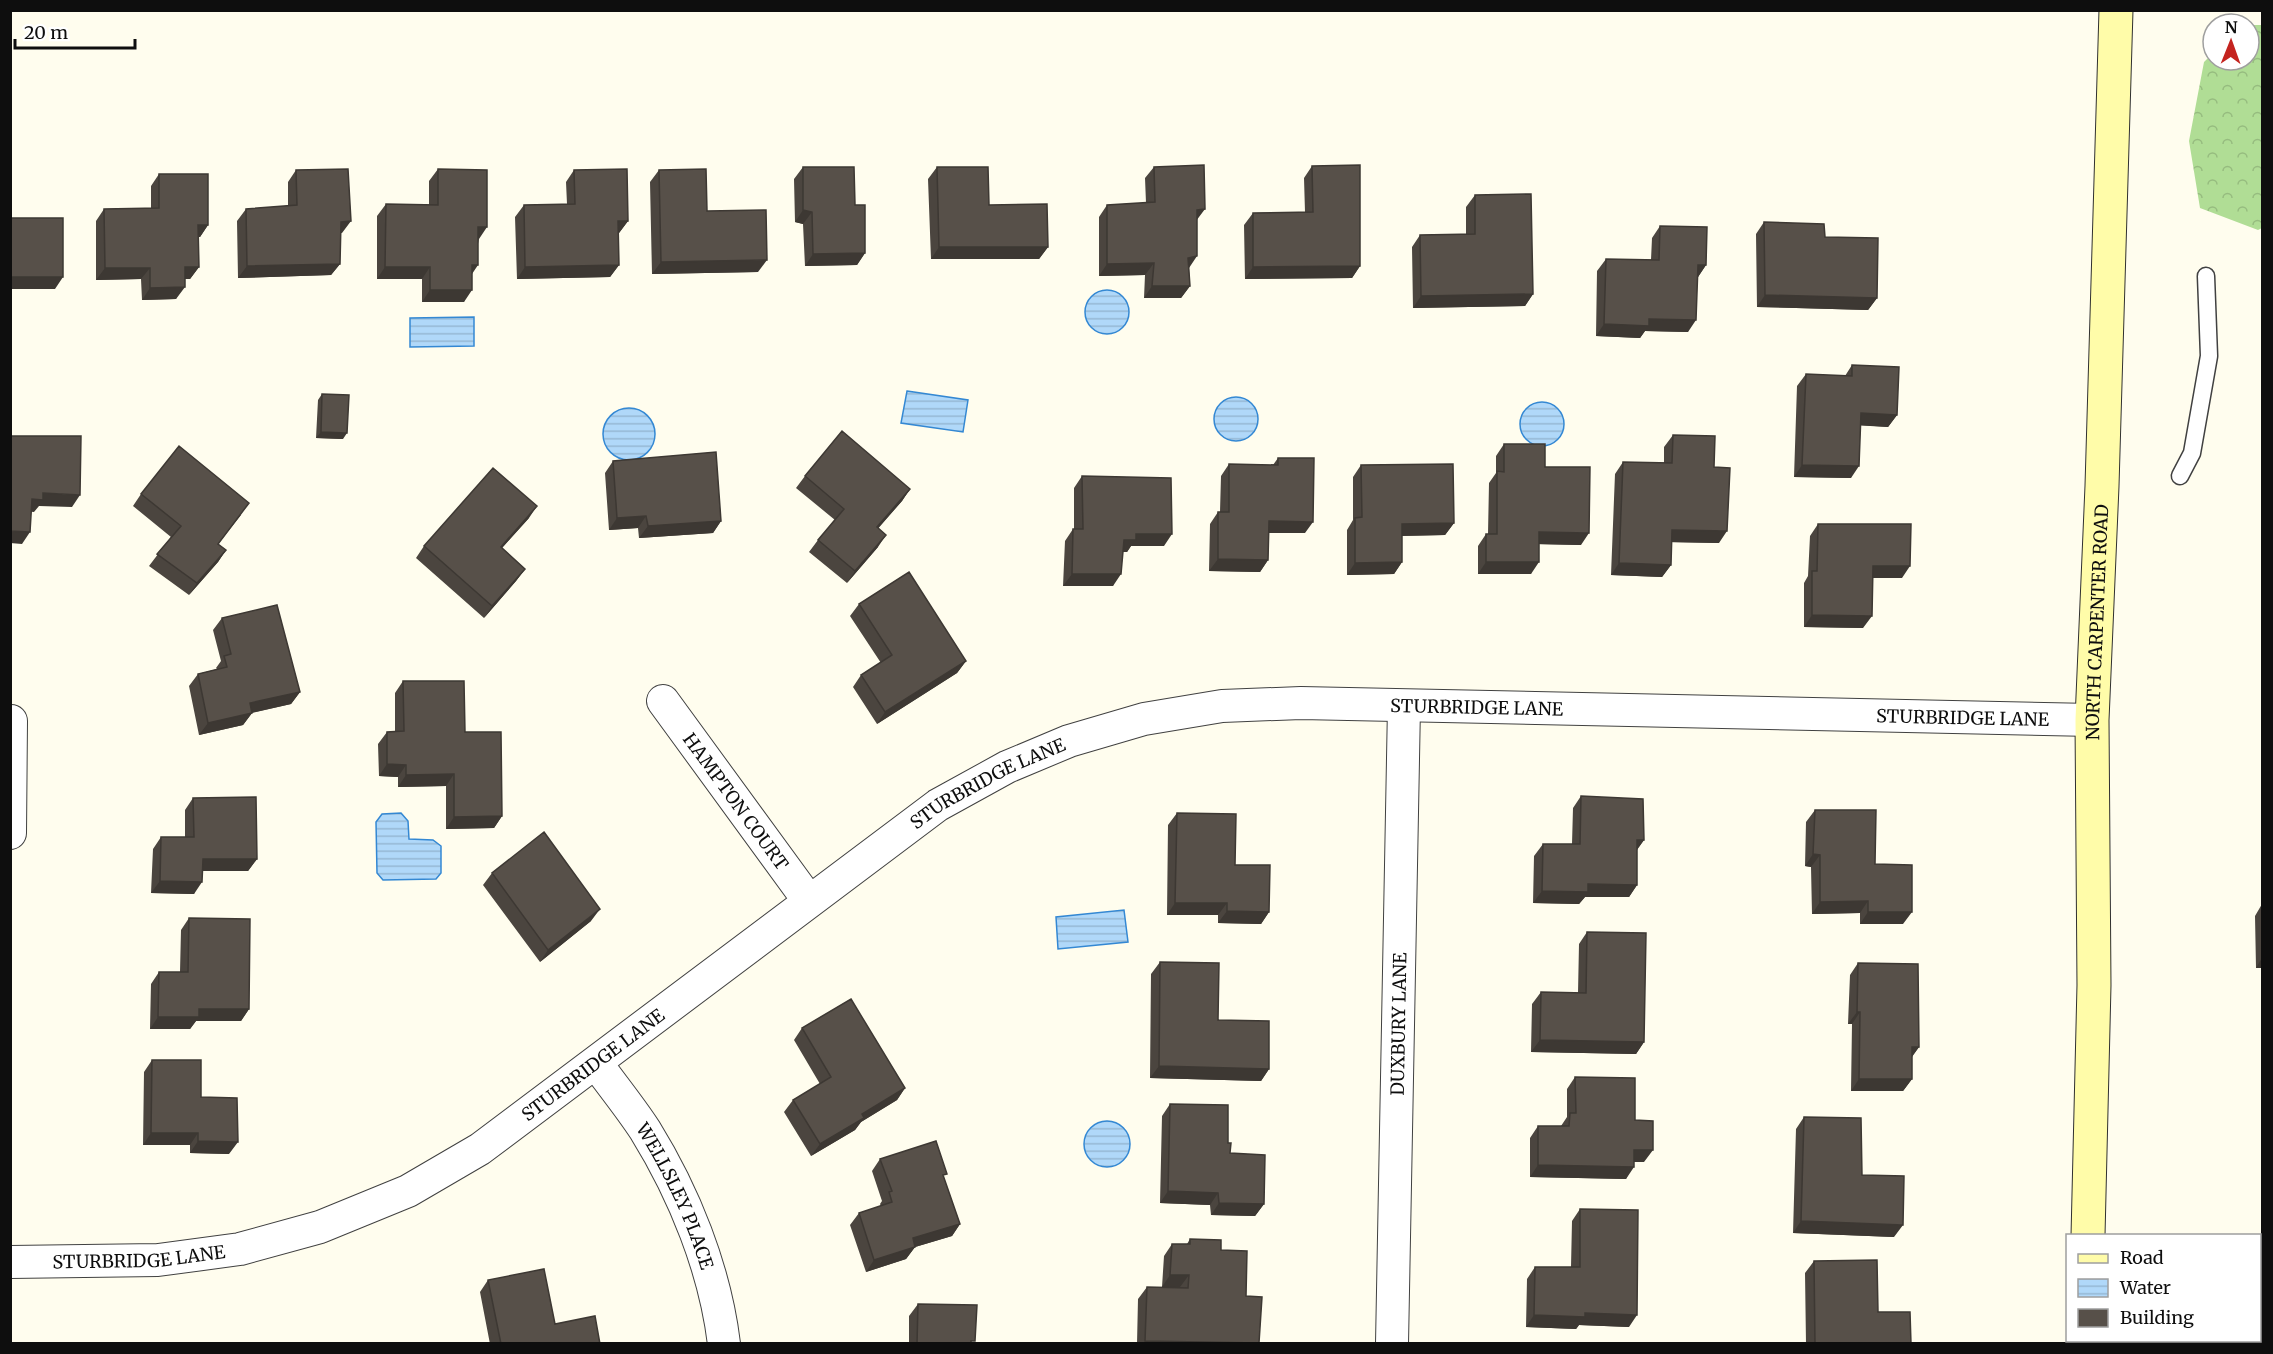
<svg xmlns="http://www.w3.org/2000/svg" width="2273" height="1354" viewBox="0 0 2273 1354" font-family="Merriweather,serif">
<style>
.forest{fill:url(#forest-crowns)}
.water{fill:url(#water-rules);stroke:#3488d3;stroke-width:1.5}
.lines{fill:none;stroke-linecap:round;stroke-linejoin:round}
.lane-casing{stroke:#414141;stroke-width:19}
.street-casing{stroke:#414141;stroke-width:34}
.secondary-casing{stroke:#303030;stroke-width:35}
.lane{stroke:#fff;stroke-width:16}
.street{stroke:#fff;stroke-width:32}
.secondary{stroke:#fffca9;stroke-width:33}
.wall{fill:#4b453f}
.shaded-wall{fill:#3d3833}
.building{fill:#575049;stroke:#3d3833;stroke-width:1.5}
.labels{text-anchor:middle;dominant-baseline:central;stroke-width:6;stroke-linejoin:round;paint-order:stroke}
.street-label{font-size:18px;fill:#0e0e0e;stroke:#fff}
</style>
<defs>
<pattern id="forest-crowns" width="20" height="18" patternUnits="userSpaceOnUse" patternTransform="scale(1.5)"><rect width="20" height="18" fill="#b0dd95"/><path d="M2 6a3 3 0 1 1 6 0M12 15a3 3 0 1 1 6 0" fill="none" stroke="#96bc7f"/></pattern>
<pattern id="water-rules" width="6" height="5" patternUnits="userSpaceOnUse" patternTransform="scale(1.5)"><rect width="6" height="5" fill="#b0d8f9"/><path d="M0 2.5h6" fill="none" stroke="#96b8d4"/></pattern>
</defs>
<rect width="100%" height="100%" fill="#fffdee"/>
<path class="forest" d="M2249 25H2262V228L2258 230 2200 208 2189 141 2204 62 2213 53V60H2249Z"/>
<path class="water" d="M1085 312a22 22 0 1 1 44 0a22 22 0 1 1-44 0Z
M474 317V346L410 347V318Z
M907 391 968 400 963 432 901 423Z
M1214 419a22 22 0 1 1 44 0a22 22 0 1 1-44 0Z
M1520 424a22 22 0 1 1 44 0a22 22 0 1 1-44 0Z
M603 434a26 26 0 1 1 52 0a26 26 0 1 1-52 0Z
M401 813 408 821 409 839 433 840 441 846V873L436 879 383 880 377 873 376 822 382 814Z
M1124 910 1128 942 1058 949 1056 917Z
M1084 1144a23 23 0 1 1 46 0a23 23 0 1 1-46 0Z"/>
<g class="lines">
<defs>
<path id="lane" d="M2180 476 2192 453 2209 356 2206 276"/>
<g id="street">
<path id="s1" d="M663 701 809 901"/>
<path d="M10 833 11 721"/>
<path id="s2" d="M596 1063C612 1085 630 1107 645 1130 684 1193 715 1269 724 1344"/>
<path id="s3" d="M10 1262 158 1260 240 1249 320 1227 408 1191 480 1149 938 805 1007 767 1069 741 1144 719 1222 706 1301 703 2092 720"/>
<path id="s4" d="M1392 1344 1404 706"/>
</g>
<g id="secondary">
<path id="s5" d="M2088 1236 2094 985 2092 720 2102 486 2116 10"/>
<path d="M2085 1344V1340"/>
</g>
</defs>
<use href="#lane" class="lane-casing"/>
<use href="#street" class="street-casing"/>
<use href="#secondary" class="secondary-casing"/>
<use href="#lane" class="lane"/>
<use href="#street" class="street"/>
<use href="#secondary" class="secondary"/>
</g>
<path class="wall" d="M1312 166 1360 266 1352 278 1245 279 1244 225 1253 213 1305 212 1304 178Z
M803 167 855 205 865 253 857 265 805 266 803 224 795 222 794 179Z
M937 167 1048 247 1039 259H931L928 179Z
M1154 167 1197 221 1189 268 1190 286 1181 298H1144L1145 275 1099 276V217L1107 205 1146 203 1145 178Z
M438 169 479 239 472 273 464 302H422V279H377V216L386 204 429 205V181Z
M296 170 342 233H340V264L331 275 238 278 237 221 246 209 288 206V182Z
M574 170 628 221 619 233H618L619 265 610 277 517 279 515 217 524 205 567 204 566 182Z
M659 170 707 211 758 272 652 274 650 182Z
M159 174 208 225 200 237H198L199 267 190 279H185L176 299 142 300 141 279 96 280V221L104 209 151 208V186Z
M1475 195 1533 294 1525 306 1413 308 1412 247 1420 235 1466 234V207Z
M1764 222 1825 237 1877 298 1868 310 1757 307 1756 234Z
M1660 226 1706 265 1698 277 1688 332 1645 331 1640 338 1596 336 1597 271 1606 259 1651 260 1652 238Z
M1852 365 1897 415 1888 427 1860 425 1851 478 1794 477 1797 386 1806 374 1845 376Z
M322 394 343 439 316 438 318 400Z
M1673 435 1714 467 1719 543 1671 542V565L1662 577 1611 575 1615 474 1623 462 1664 463V447Z
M1504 444 1545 467 1581 545 1539 544 1531 574H1478V546L1486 534H1488L1489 483 1496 473V456Z
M1278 458 1305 533H1269L1268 560 1260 572 1209 571 1210 524 1218 512H1220L1221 476 1229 464 1273 465Z
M613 461 721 521 713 533 639 538 638 528 609 530 605 473Z
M1361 465 1454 523 1445 535 1402 536V562L1394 574 1347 575V530L1353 520V477Z
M805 476 910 489 902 501 878 528V547L847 583 809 552 818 540 835 520 796 488Z
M1082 476 1164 546H1131L1127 552H1123L1113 586H1063L1065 541 1073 529H1074V488Z
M141 494 241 515 218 544 226 550 218 562 189 595 149 566 171 537 133 506Z
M529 518 502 548 525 569 516 581 484 618 416 558 424 546Z
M1818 524 1902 578H1872L1863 628 1804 627V583L1808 576 1810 536Z
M859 604 966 661 957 673 877 724 853 687 861 675 881 663 850 616Z
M222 618 300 692 291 704 252 713 243 725 199 735 189 686 198 674 217 669 216 668 221 661 213 630Z
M403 681 465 732 502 816 494 828 446 829V786L398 787V777L379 776 378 744 387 732H395V693Z
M1581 796 1644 840 1637 850V885L1629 897H1585L1579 904 1533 903 1534 856 1543 844H1572L1573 808Z
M193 798 257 859 248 871H203L194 894 151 893 153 849 161 837H185V810Z
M1815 810 1875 864 1903 924H1860V913L1812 914 1811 867 1805 866 1806 822Z
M1177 813 1235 865 1269 912 1261 924 1218 923V915H1167L1168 825Z
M492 873 591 921 540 962 483 885Z
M2262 904V968H2256L2255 916Z
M189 918 249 1009 241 1021H196L190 1029H150L151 984 159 972H180L181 930Z
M1587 932 1644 1042 1636 1054 1531 1052 1532 1004 1541 992 1578 993 1579 944Z
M1160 962 1269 1069 1261 1081 1150 1078 1151 974Z
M1858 963 1919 1047 1912 1057V1079L1903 1091H1851L1852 1024H1848L1850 975Z
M802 1028 905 1088 897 1100 861 1122 855 1130 811 1156 784 1112 793 1100 820 1084 794 1040Z
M152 1060 201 1097 229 1154 190 1153V1145H143L144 1072Z
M1575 1077 1635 1120 1644 1162H1634L1626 1179 1530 1177V1138L1538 1126H1561L1567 1117V1089Z
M1170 1104 1228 1143 1230 1153 1264 1204 1255 1216 1211 1215 1210 1205 1160 1203 1162 1116Z
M1804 1117 1894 1237 1793 1233 1796 1129Z
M880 1159 944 1178 960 1224 952 1236 915 1247 906 1259 866 1272 850 1225 859 1213 881 1206 880 1204 882 1201 872 1171Z
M1580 1209 1629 1327 1579 1325 1576 1329 1526 1327 1527 1279 1535 1267H1571L1572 1221Z
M1190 1239 1221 1250 1246 1296 1259 1344H1137L1138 1299 1147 1287 1180 1288 1162 1287 1164 1256 1172 1244H1187Z
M1814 1261 1878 1312 1911 1344H1806L1805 1273Z
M488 1280 555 1324 600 1344H490L480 1292Z
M918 1304 974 1344H909V1316Z"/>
<path class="shaded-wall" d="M1205 209 1196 221 1197 210Z
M803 210 812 212 803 224 795 222Z
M351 221 342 233 332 234 341 222Z
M618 221H628L619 233H609Z
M198 225H208L200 237H190Z
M478 227H487L479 239H470Z
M939 247H1048L1039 259H931Z
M865 253 857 265 805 266 813 254Z
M1197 256 1189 268 1188 258Z
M767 260 758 272 652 274 661 262Z
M1154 263 1145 275 1099 276 1107 264Z
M340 264 331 275 238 278 247 266Z
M472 265H478L470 277Z
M619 265 610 277 517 279 525 267Z
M1698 265H1706L1698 277H1690Z
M1360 266 1352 278 1245 279 1253 267Z
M185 267H199L190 279H176Z
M385 267H430L422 279H377Z
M105 268H150L141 279 96 280Z
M10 277H63L55 289H10Z
M1152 286H1190L1181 298H1144Z
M185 287 176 299 142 300 150 288Z
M430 290H472L464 302H422Z
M1533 294 1525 306 1413 308 1421 296Z
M1765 295 1877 298 1868 310 1757 307Z
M1649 319 1696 320 1688 332 1645 331 1640 338 1596 336 1604 324Z
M1861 413 1897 415 1888 427 1852 425Z
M321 432 347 433 343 439 316 438Z
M1802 465 1859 466 1851 478 1794 477Z
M910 489 902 501 869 539 877 527Z
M43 493 80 495 72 507 39 506 34 512 23 511 32 499Z
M537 506 529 518 492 559 501 547Z
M646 516 638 528 609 530 617 518Z
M721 521 713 533 639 538 648 526Z
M1269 521 1313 522 1305 533H1261Z
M1454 523 1445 535 1394 536 1402 524Z
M1672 530 1727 531 1719 543 1663 542Z
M10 531 30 532 22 544 10 543Z
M1539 532 1589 533 1581 545 1531 544Z
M1136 534H1172L1164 546H1131L1127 552H1115L1124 540Z
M886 535 878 547 847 583 855 571Z
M226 550 218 562 189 595 197 583Z
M1218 559 1268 560 1260 572 1209 571Z
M1402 562 1394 574 1347 575 1355 563Z
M1486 562H1539L1531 574H1478Z
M1619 563 1671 565 1662 577 1611 575Z
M1873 566H1910L1902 578H1864Z
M525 569 516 581 484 618 492 606Z
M1072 574H1121L1113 586H1063Z
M1812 615 1872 616 1863 628 1804 627Z
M966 661 957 673 877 724 885 712Z
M300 692 291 704 241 715 250 703Z
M252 713 243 725 199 735 208 723Z
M387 764 406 765 398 777 379 776Z
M454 774 446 786 398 787 406 775Z
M502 816 494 828 446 829 454 817Z
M1637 840H1644L1635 852Z
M1813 854 1820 855 1811 867 1805 866Z
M203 859H257L248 871H195Z
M160 881 202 882 194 894 151 893Z
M1588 884 1637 885 1629 897H1585L1579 904 1533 903 1542 891Z
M1868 901 1860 913 1812 914 1820 902Z
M1175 903H1227L1218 915H1167Z
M600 909 591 921 540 962 548 950Z
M1227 911 1269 912 1261 924 1218 923Z
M1868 912H1912L1903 924H1860Z
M2262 958V968H2256Z
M199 1009H249L241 1021H196L190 1029H150L158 1017Z
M1857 1012H1860L1852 1024H1848Z
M1540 1040 1644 1042 1636 1054 1531 1052Z
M1912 1047H1919L1910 1059Z
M1159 1066 1269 1069 1261 1081 1150 1078Z
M1859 1079H1912L1903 1091H1851Z
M905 1088 897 1100 861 1122 855 1130 811 1156 820 1144 862 1114Z
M151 1133H198L190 1145H143Z
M198 1141 238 1142 229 1154 190 1153Z
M1634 1150H1653L1644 1162H1626Z
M1538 1165 1634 1167 1626 1179 1530 1177Z
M1168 1191 1218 1193 1210 1205 1160 1203Z
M1219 1203 1264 1204 1255 1216 1211 1215Z
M1801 1221 1903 1225 1894 1237 1793 1233Z
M960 1224 952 1236 905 1250 913 1238Z
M915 1247 906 1259 866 1272 874 1260Z
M1170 1275H1189L1180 1287H1162Z
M1585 1313 1637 1315 1629 1327 1579 1325 1576 1329 1526 1327 1534 1315Z
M1145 1341 1259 1344H1144Z"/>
<path class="building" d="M1204 165 1205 209 1197 210V256L1188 258 1190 286H1152L1154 263 1107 264V205L1155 202 1154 167Z
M1360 165V266L1253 267V213L1313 212 1312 166Z
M803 167H854L855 205H865V253L813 254 812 212 803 210Z
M937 167H988L989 205 1047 204 1048 247H939Z
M348 169 351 221 341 222 340 264 247 266 246 209 297 205 296 170Z
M438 169 487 170V227H478V265H472V290H430V267H385L386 204 438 205Z
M627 169 628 221H618L619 265 525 267 524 205 575 204 574 170Z
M706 169 707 211 766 210 767 260 661 262 659 170Z
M159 174H208V225H198L199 267H185V287L150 288V268H105L104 209 159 208Z
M1531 194 1533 294 1421 296 1420 235 1475 234V195Z
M10 218H63V277H10Z
M1764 222 1824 224 1825 237 1878 238 1877 298 1765 295Z
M1660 226 1707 227 1706 265H1698L1696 320 1649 319V326L1604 324 1606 259 1659 260Z
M1852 365 1899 367 1897 415 1861 413 1859 466 1802 465 1806 374 1852 376Z
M322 394 349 395 347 433 321 432Z
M842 431 910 489 877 527 886 535 855 571 818 540 844 509 805 476Z
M1673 435 1715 436 1714 467 1730 468 1727 531 1672 530 1671 565 1619 563 1623 462 1672 463Z
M10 436H81L80 495 43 493V500L32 499 30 532 10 531Z
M1504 444H1545V467H1590L1589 533 1539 532V562H1486V534H1497V471L1504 472Z
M179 446 249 503 218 544 226 550 197 583 157 554 181 526 141 494Z
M716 452 721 521 648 526 646 516 617 518 613 461Z
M1278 458H1314L1313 522 1269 521 1268 560 1218 559V512H1229V464L1278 465Z
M1453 464 1454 523 1402 524V562L1355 563V518L1362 517 1361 465Z
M493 468 537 506 501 547 525 569 492 606 424 546Z
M1082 476 1171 478 1172 534H1136V540H1124L1121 574H1072L1073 529H1083Z
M1818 524H1911L1910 566H1873L1872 616 1812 615V571H1817Z
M909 572 966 661 885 712 861 675 892 655 859 604Z
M277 605 300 692 250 703 252 713 208 723 198 674 227 667 224 656 231 654 222 618Z
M403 681H464L465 732H501L502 816 454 817V774L406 775V765L387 764V732L404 731Z
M1581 796 1643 799 1644 840H1637V885L1588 884V892L1542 891 1543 844H1580Z
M256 797 257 859H203L202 882 160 881 161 837H194L193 798Z
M1815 810H1876L1875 864 1912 865V912H1868V901L1820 902V855L1813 854Z
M1177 813 1236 814 1235 865H1270L1269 912 1227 911V903H1175Z
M544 832 600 909 548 950 492 873Z
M189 918 250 919 249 1009H199V1017H158L159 972H188Z
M1587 932 1646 933 1644 1042 1540 1040 1541 992 1586 993Z
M1160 962 1219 963 1218 1020 1269 1021V1069L1159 1066Z
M1858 963 1918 964 1919 1047H1912V1079H1859L1860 1012H1857Z
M851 999 905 1088 862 1114 864 1118 820 1144 793 1100 831 1077 802 1028Z
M152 1060H201V1097L237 1098 238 1142 198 1141V1133H151Z
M1575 1077 1635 1078V1120L1653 1121V1150H1634V1167L1538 1165V1126H1569L1570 1113H1576Z
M1170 1104 1228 1105V1143H1231L1230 1153 1265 1155 1264 1204 1219 1203 1218 1193 1168 1191Z
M1804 1117 1861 1118 1862 1175 1904 1176 1903 1225 1801 1221Z
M936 1141 947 1174 943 1175 960 1224 913 1238 915 1247 874 1260 859 1213 892 1202 889 1192 892 1191 880 1159Z
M1580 1209 1638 1210 1637 1315 1585 1313V1317L1534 1315 1535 1267H1580Z
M1190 1239 1221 1240V1250L1247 1251 1246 1296 1262 1297 1259 1343 1145 1341 1147 1287 1188 1288 1189 1275H1170L1172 1244H1190Z
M1877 1260 1878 1312H1910L1911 1344H1815L1814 1261Z
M544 1269 555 1324 595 1316 600 1344H501L488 1280Z
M918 1304 977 1305 975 1341H971V1344H917Z"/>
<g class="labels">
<g class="street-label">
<text stroke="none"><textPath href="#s5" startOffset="614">NORTH CARPENTER ROAD</textPath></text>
<text stroke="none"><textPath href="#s3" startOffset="1623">STURBRIDGE LANE</textPath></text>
<text stroke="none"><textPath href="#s3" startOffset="2109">STURBRIDGE LANE</textPath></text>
<text stroke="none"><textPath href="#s3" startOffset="1119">STURBRIDGE LANE</textPath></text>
<text stroke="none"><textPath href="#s1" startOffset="124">HAMPTON COURT</textPath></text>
<text stroke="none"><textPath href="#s4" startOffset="320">DUXBURY LANE</textPath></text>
<text stroke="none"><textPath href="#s3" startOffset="633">STURBRIDGE LANE</textPath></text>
<text stroke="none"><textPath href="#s2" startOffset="156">WELLSLEY PLACE</textPath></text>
<text stroke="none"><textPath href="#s3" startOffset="129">STURBRIDGE LANE</textPath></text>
</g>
</g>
<rect width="2273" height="1354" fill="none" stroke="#0e0e0e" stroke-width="24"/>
<rect x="2066" y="1234" width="195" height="108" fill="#ffffff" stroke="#9f9f9f" stroke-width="1.5"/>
<rect x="2078" y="1254" width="30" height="9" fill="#fffca9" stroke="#9f9f9f" stroke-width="1.5"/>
<text x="2120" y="1264" font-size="18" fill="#0e0e0e">Road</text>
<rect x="2078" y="1279" width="30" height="18" fill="url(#water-rules)" stroke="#9f9f9f" stroke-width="1.5"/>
<text x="2120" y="1294" font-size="18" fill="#0e0e0e">Water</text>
<rect x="2078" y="1309" width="30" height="18" fill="#575049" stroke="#9f9f9f" stroke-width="1.5"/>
<text x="2120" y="1324" font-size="18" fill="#0e0e0e">Building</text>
<g transform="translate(2231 42) rotate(1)"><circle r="28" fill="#ffffff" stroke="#9f9f9f" stroke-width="1.5"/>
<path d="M0-4.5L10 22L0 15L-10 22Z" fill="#c4241f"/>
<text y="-9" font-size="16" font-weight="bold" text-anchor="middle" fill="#0e0e0e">N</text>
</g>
<path d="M15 39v9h120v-9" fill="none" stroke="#0e0e0e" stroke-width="3"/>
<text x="24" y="39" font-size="18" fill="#0e0e0e" stroke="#ffffff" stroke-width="4.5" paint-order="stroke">20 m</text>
</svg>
